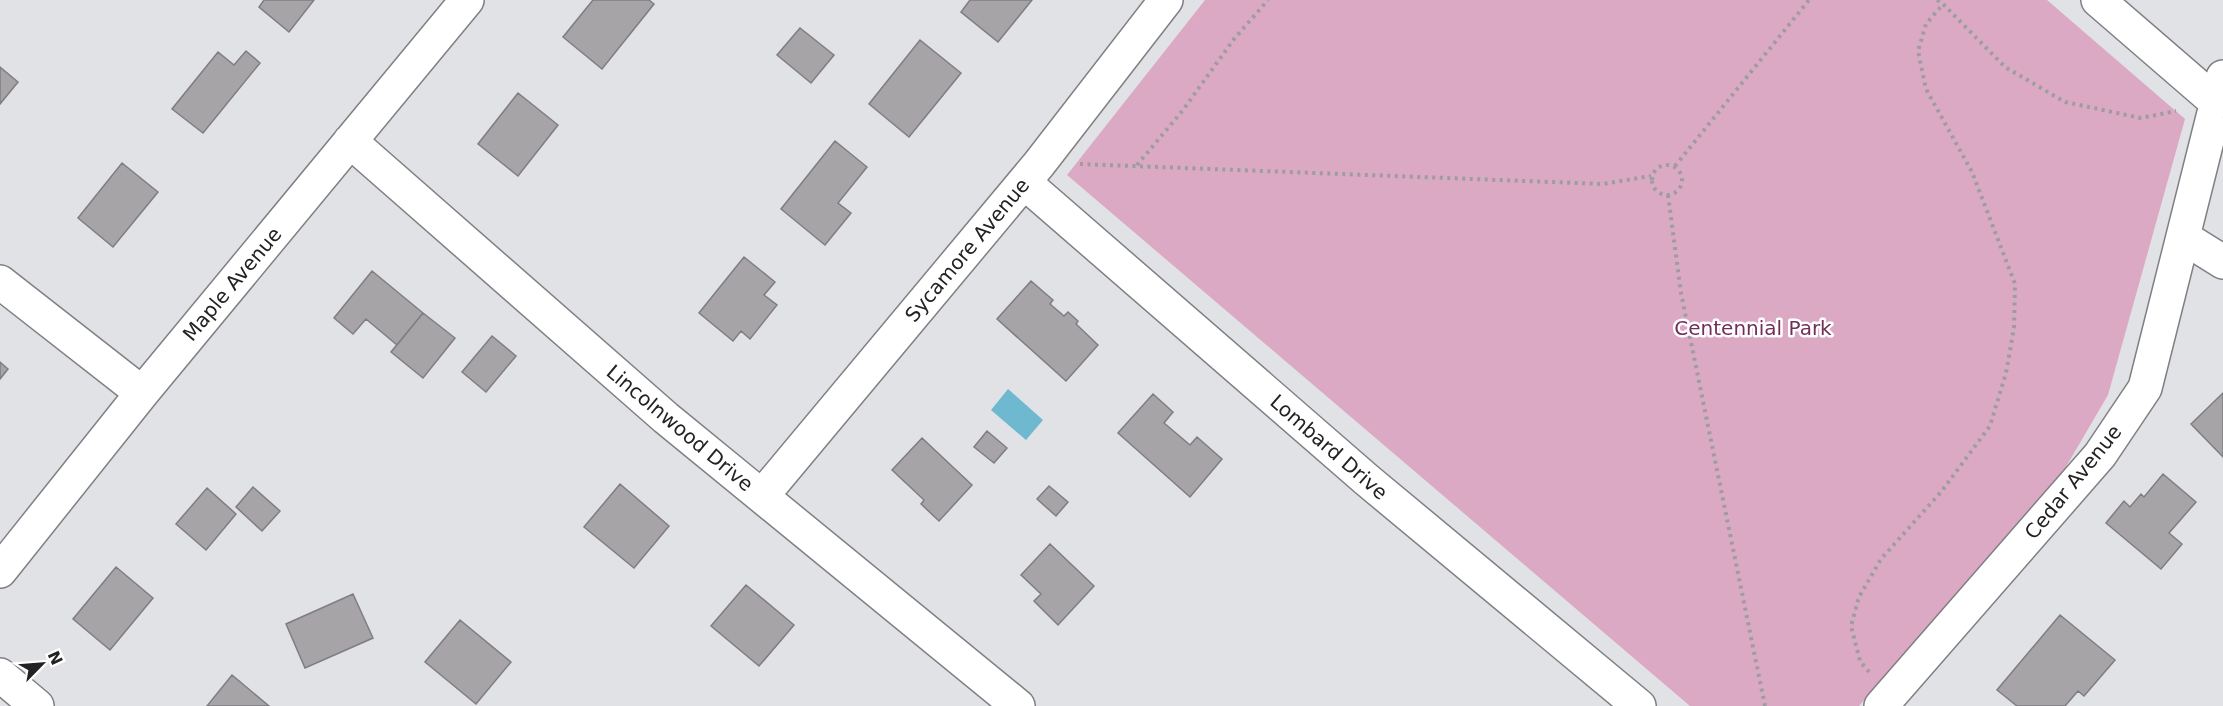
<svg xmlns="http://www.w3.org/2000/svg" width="2223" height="706" viewBox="0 0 2223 706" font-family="'DejaVu Sans',sans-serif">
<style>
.green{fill:#dba9c4}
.water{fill:#6fb9d0}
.building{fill:#a7a4a8;stroke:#7f7d81;stroke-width:1.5}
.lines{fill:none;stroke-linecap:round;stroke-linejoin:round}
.minor-casing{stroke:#7f7f84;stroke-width:36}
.path{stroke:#9c9da0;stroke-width:4;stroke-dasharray:3 4.5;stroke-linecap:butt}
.minor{stroke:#fff;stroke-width:33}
.labels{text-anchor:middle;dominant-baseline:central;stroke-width:5;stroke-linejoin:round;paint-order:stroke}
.street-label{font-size:20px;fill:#222224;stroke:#fff}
.park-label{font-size:20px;fill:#722e59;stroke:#fff}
</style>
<rect width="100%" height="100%" fill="#e1e2e6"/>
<path class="green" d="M1205 0H2047L2185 119 2108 395 2060 477 1859 706H1690L1067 175Z"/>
<path class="water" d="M1008 389 1043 420 1026 440 991 410Z"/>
<path class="building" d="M264 0H314L289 32 259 7Z
M593 0H649L654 4 602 69 563 37Z
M970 0H1032L998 42 961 12Z
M800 28 834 55 811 83 777 55Z
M920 40 961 73 909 137 869 104Z
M246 51 260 63 203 133 172 109 218 52 234 65Z
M0 67 18 82 0 104Z
M518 93 558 125 518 176 478 144Z
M835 141 867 167 838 203 851 213 825 245 781 209Z
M122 163 158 192 113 247 78 218Z
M744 257 775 282 764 295 777 305 750 339 741 331 733 341 699 313Z
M372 271 423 313 397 345 366 319 353 334 334 318Z
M1031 281 1053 300 1050 304 1064 316 1068 312 1078 321 1076 324 1098 345 1066 381 997 319Z
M423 313 455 338 423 378 391 352Z
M492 336 516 356 486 392 462 372Z
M0 362 8 369 0 379Z
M2223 393V457L2191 424Z
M1153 394 1173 412 1164 423 1190 445 1197 437 1222 459 1190 497 1118 433Z
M987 431 1007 448 994 463 974 447Z
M922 438 972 485 939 521 921 504 924 500 892 470Z
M2163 474 2196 502 2169 533 2182 544 2161 569 2106 523 2124 501 2130 507 2141 494 2144 497Z
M620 484 669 526 634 568 584 527Z
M1049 486 1068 502 1056 516 1037 499Z
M253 487 280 511 262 531 236 507Z
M207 488 236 514 206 550 176 524Z
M1050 544 1094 586 1058 625 1034 601 1041 594 1021 575Z
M116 567 153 598 110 650 73 619Z
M746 585 794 625 759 666 711 626Z
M353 594 373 638 305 668 286 624Z
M2060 615 2115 660 2084 696 2078 691 2065 706H2017L1997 690Z
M460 620 511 662 476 704 425 662Z
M232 675 269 706H207Z"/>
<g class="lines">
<defs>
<path id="minor" d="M2098 0 2216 102
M350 141 666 418 1018 706
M1024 182 1367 480 1639 706
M2183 237 2223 262
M0 282 142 393
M762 496 1039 164 1166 0
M0 571 142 393 467 0
M0 675 37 706
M1881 706 2100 455 2145 388 2223 77"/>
</defs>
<use href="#minor" class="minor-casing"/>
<path class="path" d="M1937 0 1943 4 2005 67 2065 102 2141 118 2176 111
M1080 164 1603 184 1651 176
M1652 180a15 15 0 1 1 30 0a15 15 0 1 1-30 0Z
M1137 165 1183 110 1234 39 1268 0
M1675 166 1809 0
M1668 195 1681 293 1765 706
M1869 672 1860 661 1851 626 1859 597 1881 559 1941 492 1990 426 2006 373 2014 328 2015 284 1972 172 1926 89 1918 51 1926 24 1943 4"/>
<use href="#minor" class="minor"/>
</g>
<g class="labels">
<g class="street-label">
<text transform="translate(967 250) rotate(-50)">Sycamore Avenue</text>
<text transform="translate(232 284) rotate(-50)">Maple Avenue</text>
<text transform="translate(680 428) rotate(40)">Lincolnwood Drive</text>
<text transform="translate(1329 447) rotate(41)">Lombard Drive</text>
<text transform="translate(2073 482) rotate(-51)">Cedar Avenue</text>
</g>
<g class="park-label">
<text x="1753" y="328">Centennial Park</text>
</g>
</g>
<g transform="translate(42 664) rotate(65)" stroke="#ffffff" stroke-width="4.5" paint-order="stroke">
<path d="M0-4.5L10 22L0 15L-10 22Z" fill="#222224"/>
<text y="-9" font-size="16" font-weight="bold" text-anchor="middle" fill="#222224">N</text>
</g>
</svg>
